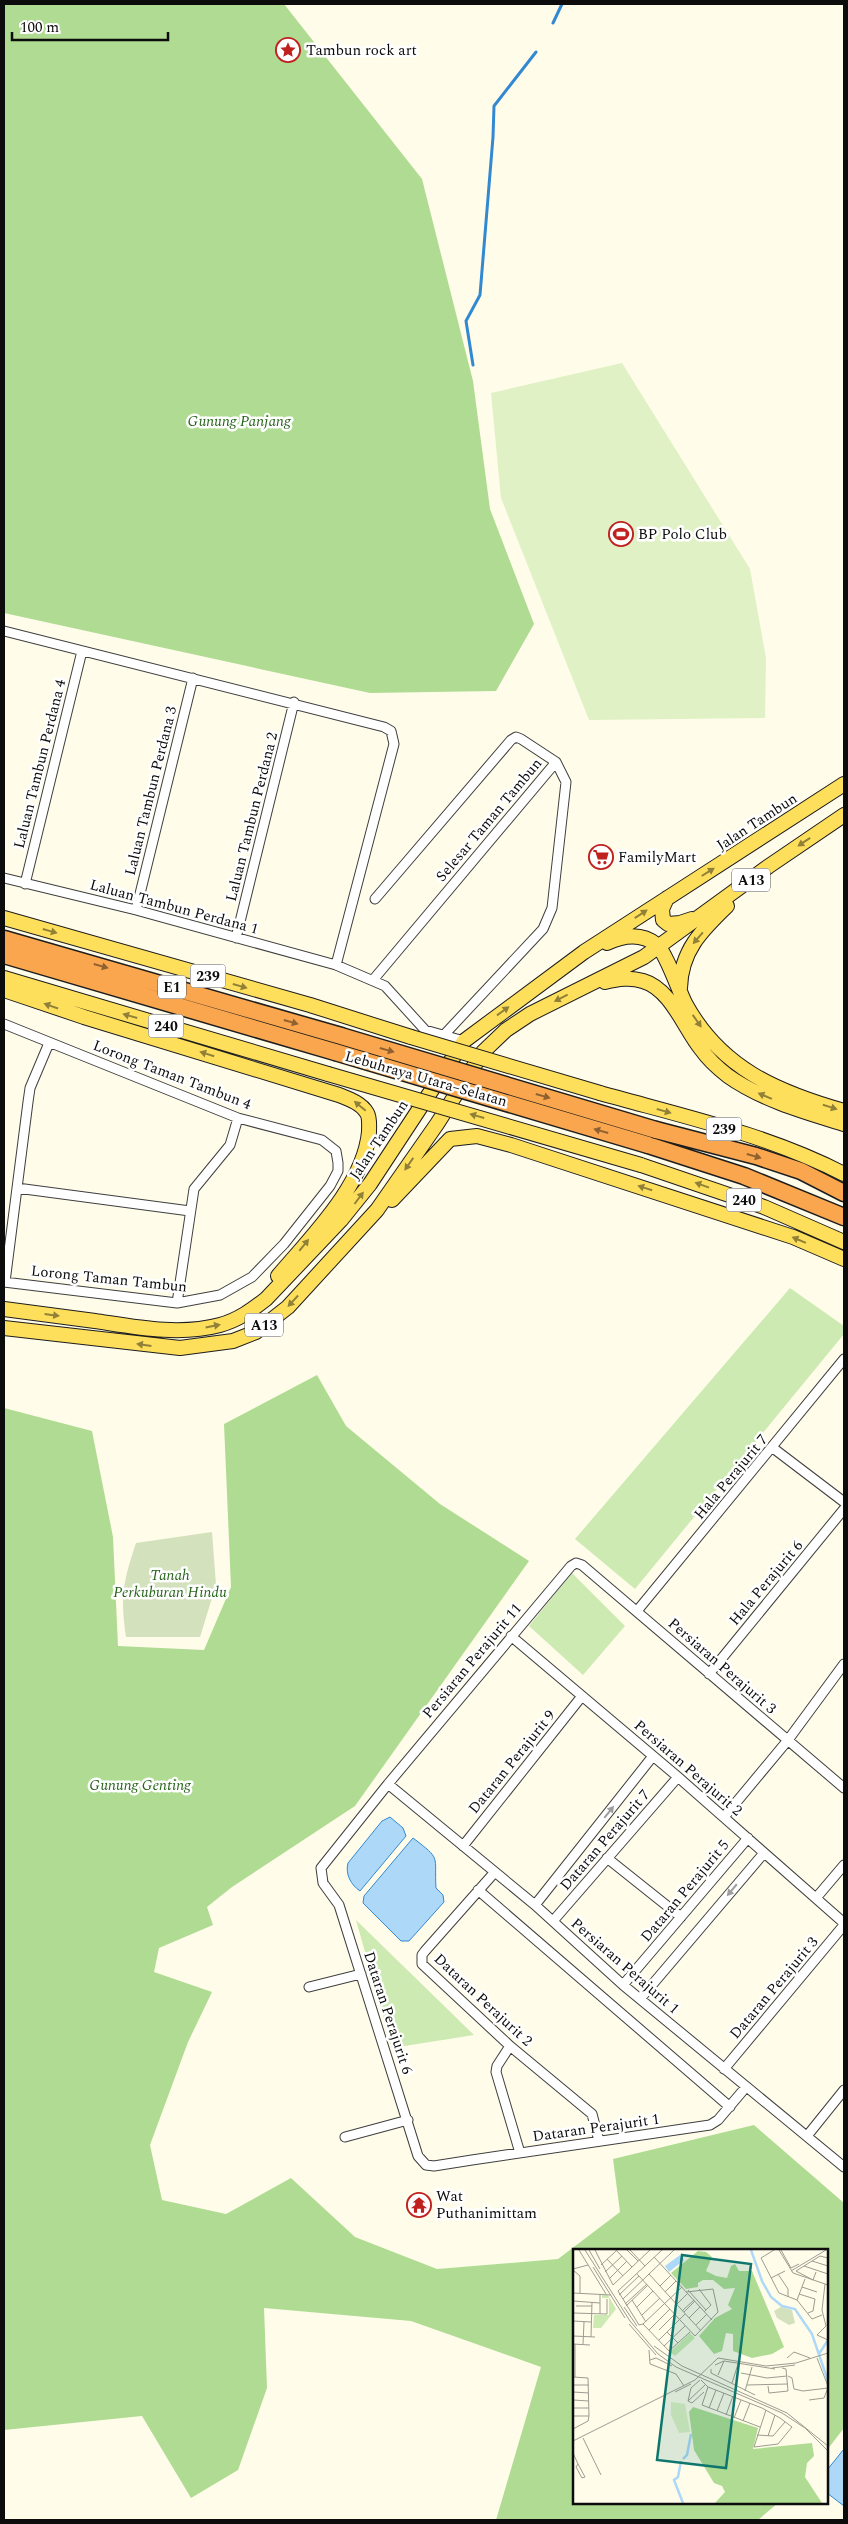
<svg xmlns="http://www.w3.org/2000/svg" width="848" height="2524" viewBox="0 0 848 2524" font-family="Spectral,serif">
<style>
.green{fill:#cdeab3}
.forest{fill:#afdc92}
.cemetery{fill:#d3e1bc}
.pitch{fill:#e0f1c5}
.water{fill:#add8f8;stroke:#3289d2}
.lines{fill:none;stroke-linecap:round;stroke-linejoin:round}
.stream{stroke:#3289d2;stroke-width:3}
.street-casing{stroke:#3f3f3f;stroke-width:11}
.primary-casing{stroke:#1d1d1d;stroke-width:16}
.highway-casing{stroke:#1d1d1d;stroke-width:19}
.street{stroke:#fff;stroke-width:9}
.primary{stroke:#fedf5c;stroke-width:14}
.highway{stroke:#faa64e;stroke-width:16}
.primary-bridge-casing{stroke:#1d1d1d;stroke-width:16;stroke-linecap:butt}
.highway-bridge-casing{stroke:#1d1d1d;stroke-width:19;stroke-linecap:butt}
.primary-bridge{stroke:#fedf5c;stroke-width:14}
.highway-bridge{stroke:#faa64e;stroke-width:16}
.oneway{fill:#918038}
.oneway2{fill:#8f6130}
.oneway3{fill:#9e9e9e}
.labels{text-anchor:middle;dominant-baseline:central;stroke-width:5;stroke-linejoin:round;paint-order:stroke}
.shield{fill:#fff;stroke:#555;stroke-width:1}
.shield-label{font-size:14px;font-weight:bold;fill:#0c0c0c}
.poi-label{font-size:15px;fill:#0c0c0c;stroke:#fff;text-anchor:start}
.park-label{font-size:15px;font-style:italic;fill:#26651a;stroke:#fff}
.street-label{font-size:15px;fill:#0c0c0c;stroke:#fff}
.inset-river{fill:none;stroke:#add8f8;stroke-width:2.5}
.inset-road{fill:none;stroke:#9e9c91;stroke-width:1}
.view{fill:#0f766e;fill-opacity:0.15;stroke:#0f766e;stroke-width:2.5}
.inset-edge{fill:none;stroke:#0c0c0c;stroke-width:2.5}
</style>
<rect width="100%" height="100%" fill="#fffcea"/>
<path class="green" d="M790 1288 844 1326V1334L635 1589 575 1539Z
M572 1573 625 1626 583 1675 529 1626Z
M356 1920 474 2035 392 2048Z"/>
<path class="forest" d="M4 4H284L422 179 473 381 490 509 534 624 496 691 370 693 4 613Z
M317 1375 346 1426 440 1504 529 1561 355 1806 232 1887 207 1907 213 1925 159 1948 154 1972 212 1992 188 2042 150 2145 162 2200 226 2214 291 2178 355 2237 437 2269 558 2259 620 2212 613 2159 754 2125 844 2203V2428L827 2450V2250H574V2503H778L758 2520H496L541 2367 411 2321 264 2308 267 2388 238 2470 191 2498 142 2416 4 2430V1408L92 1431 113 1537 118 1646 204 1650 231 1587 224 1424Z"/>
<path class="cemetery" d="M212 1532 216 1585 200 1637H126C120 1597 123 1582 136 1543Z"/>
<path class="pitch" d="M622 363 750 569 766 658 765 718 589 720 501 498 491 393Z"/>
<path class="water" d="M390 1817 403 1828 406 1836 360 1891C351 1885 345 1874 348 1863L382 1821Z
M413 1838C442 1860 434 1855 436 1888L443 1895 444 1902 409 1941H401L363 1903 364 1896Z
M844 2449V2506L827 2493V2470Z"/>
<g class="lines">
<path class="stream" d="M553 23 562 4
M473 365 466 321 480 295 493 137 494 106 536 52"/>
<defs>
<path id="street" d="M4 631 384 727 391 731 394 744 336 965
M4 878 136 910 336 965 385 986 425 1030 464 1041
M25 884 82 651
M375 899 511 740 516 737 521 739 556 762
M136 910 193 678
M236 938 294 702
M373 980 556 762 566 782 552 908 543 929 443 1036
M4 1024 238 1118 322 1140 336 1151 338 1163V1171L330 1186 284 1244 252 1277 220 1295 177 1303 4 1282
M17 1188 190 1211
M5 1282 28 1102 30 1088 49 1043
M177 1303 194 1189 230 1145 238 1118
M773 1448 844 1502
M637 1611 844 1359
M511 1636 678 1777 844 1923
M709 1674 844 1509
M388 1784 535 1905 623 1985 844 2167
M724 1817 788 1740 844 1664
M463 1846 582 1696
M607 1858 681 1917
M494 1873 425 1951 422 1955V1964L510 2046 592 2114 599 2141
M478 1890 730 2107
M816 1898 844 1865
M535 1905 653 1756
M553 1921 678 1777
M623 1985 748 1838
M309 1987 361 1974
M640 1999 764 1853
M510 2046 497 2066 496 2072 520 2153
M724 2069 844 1925
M746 2087 718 2120 710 2125 472 2160 434 2166 426 2165 418 2156 339 1905 323 1883 321 1868 388 1784 571 1566 576 1563 582 1565 844 1788
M807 2136 844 2090
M345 2137 408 2120"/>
<path id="primary" d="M667 898 662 909 663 920 668 924 680 923 692 919
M4 918 310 1005 411 1037
M607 943C624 935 642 933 657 945 666 953 679 991 685 1003 720 1068 777 1092 844 1111
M4 978 328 1074
M605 982C618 979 630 977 643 981 671 989 684 1028 701 1049 708 1059 719 1069 728 1076 762 1100 805 1112 844 1124
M680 988C681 951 701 931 727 906
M4 990 84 1017 339 1095C349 1099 361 1103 367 1113 370 1118 369 1126 369 1132 364 1185 311 1237 278 1276
M600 1093C682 1116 769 1135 844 1174
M641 1165 764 1207 844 1242
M392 1200 450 1139 477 1136 511 1145 793 1237 844 1259
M4 1309C34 1313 64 1317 95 1321 135 1327 179 1336 220 1325 238 1320 252 1310 266 1299L341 1220 370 1184 464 1041 584 952 844 784
M4 1328 180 1348 233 1341 256 1332 288 1307 377 1210 437 1124 483 1052 506 1030 530 1014 644 957 769 866 844 815"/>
<path id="highway" d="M4 939 341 1036
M4 955 335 1052
M656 1130 756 1156 801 1171 844 1193
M648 1145 744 1176 844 1217"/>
</defs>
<use href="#street" class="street-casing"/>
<use href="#primary" class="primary-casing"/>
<use href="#highway" class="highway-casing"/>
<use href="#street" class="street"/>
<use href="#primary" class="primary"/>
<use href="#highway" class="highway"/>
<defs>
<path id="primary-bridge" d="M411 1037 600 1093
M328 1074 641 1165"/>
<path id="highway-bridge" d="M341 1036 656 1130
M335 1052 648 1145"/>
</defs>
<use href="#primary-bridge" class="primary-bridge-casing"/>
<use href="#highway-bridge" class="highway-bridge-casing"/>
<use href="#primary-bridge" class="primary-bridge"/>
<use href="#highway-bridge" class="highway-bridge"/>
</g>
<defs><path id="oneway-solid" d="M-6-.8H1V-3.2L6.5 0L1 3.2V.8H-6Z" transform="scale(1.25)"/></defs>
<g class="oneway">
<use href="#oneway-solid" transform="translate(804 842) rotate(146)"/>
<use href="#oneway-solid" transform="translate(708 872) rotate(-32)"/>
<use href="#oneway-solid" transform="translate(641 914) rotate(-33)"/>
<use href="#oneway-solid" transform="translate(50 931) rotate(16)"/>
<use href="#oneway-solid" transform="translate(698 938) rotate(131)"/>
<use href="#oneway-solid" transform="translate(240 986) rotate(16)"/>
<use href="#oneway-solid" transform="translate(561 998) rotate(153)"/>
<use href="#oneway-solid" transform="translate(51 1006) rotate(-161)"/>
<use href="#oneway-solid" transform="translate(503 1011) rotate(-36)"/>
<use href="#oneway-solid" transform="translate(130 1016) rotate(-164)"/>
<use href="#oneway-solid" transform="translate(697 1021) rotate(55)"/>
<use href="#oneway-solid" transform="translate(207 1054) rotate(-163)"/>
<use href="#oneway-solid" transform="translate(765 1096) rotate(-157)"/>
<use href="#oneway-solid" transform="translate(360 1106) rotate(-140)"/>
<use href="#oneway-solid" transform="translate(830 1107) rotate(17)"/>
<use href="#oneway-solid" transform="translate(664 1111) rotate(16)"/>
<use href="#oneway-solid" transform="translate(477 1116) rotate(-164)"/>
<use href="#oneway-solid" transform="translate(409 1164) rotate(125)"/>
<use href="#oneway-solid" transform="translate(702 1185) rotate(-160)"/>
<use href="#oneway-solid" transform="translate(645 1188) rotate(-162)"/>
<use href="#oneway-solid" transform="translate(359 1198) rotate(-53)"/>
<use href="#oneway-solid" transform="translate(799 1240) rotate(-157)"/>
<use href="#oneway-solid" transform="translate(304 1245) rotate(-51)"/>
<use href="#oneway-solid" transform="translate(293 1301) rotate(133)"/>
<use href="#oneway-solid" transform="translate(52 1315) rotate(7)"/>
<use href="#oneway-solid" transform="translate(213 1326) rotate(-11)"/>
<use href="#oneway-solid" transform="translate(144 1345) rotate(-172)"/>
</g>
<g class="oneway2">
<use href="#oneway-solid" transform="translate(101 966) rotate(16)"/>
<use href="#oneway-solid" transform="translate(291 1022) rotate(16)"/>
<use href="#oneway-solid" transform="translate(387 1050) rotate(16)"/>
<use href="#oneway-solid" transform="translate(543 1096) rotate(16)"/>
<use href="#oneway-solid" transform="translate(601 1131) rotate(-164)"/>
<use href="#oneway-solid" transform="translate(754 1156) rotate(16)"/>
</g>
<g class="oneway3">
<use href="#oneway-solid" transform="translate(609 1812) rotate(-51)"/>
<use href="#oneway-solid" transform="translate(732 1890) rotate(130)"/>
</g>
<defs>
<symbol id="sight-ring" viewBox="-11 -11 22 22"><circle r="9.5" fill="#fff" stroke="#c0211f" stroke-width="1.5"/><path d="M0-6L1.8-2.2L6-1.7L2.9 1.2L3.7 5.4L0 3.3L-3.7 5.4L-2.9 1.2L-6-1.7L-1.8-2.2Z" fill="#c0211f"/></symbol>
<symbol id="stadium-ring" viewBox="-11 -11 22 22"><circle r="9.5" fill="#fff" stroke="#c0211f" stroke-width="1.5"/><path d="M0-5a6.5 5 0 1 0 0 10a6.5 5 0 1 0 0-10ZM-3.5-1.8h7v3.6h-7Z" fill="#c0211f"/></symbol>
<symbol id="supermarket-ring" viewBox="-11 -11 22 22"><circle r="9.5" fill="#fff" stroke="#c0211f" stroke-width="1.5"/><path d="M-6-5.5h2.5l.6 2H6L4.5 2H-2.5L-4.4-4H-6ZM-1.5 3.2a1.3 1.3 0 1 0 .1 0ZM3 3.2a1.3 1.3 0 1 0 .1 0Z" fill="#c0211f"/></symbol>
<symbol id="temple-ring" viewBox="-11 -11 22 22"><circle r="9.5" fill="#fff" stroke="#c0211f" stroke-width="1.5"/><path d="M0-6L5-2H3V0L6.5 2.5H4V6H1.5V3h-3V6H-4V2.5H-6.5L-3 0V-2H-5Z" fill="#c0211f"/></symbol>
</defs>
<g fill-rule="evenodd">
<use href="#sight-ring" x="274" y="36" width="28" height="28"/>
<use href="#stadium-ring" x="607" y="520" width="28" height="28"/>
<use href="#supermarket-ring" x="587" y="843" width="28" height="28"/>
<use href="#temple-ring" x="405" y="2191" width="28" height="28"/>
</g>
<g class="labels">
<g class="shield">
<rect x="732" y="868.5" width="38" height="23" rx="4"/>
<rect x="190.5" y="964.5" width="35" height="23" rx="4"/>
<rect x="158" y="975.5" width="28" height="23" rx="4"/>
<rect x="148.5" y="1014.5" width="35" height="23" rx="4"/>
<rect x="706.5" y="1117.5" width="35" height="23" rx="4"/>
<rect x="726.5" y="1188.5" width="35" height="23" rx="4"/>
<rect x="245" y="1313.5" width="38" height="23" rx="4"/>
</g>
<g class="shield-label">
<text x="751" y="880">A13</text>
<text x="208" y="976">239</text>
<text x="172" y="987">E1</text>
<text x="166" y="1026">240</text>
<text x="724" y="1129">239</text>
<text x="744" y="1200">240</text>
<text x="264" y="1325">A13</text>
</g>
<g class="poi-label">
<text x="306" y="50">Tambun rock art</text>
<text x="638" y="534">BP Polo Club</text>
<text x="618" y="857">FamilyMart</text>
<text x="436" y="2196">Wat<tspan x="436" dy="17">Puthanimittam</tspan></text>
</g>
<g class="park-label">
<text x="239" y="421">Gunung Panjang</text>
<text x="170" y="1575">Tanah<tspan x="170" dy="17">Perkuburan Hindu</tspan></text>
<text x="140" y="1785">Gunung Genting</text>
</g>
<g class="street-label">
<text transform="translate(40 764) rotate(-76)">Laluan Tambun Perdana 4</text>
<text transform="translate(151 791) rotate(-76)">Laluan Tambun Perdana 3</text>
<text transform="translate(252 817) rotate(-76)">Laluan Tambun Perdana 2</text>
<text transform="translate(489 820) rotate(-50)">Selesar Taman Tambun</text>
<text transform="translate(757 822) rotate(-33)">Jalan Tambun</text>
<text transform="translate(174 907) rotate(15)">Laluan Tambun Perdana 1</text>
<text transform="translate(172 1075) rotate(21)">Lorong Taman Tambun 4</text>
<text transform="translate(426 1079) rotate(16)">Lebuhraya Utara–Selatan</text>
<text transform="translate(379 1140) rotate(-56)">Jalan Tambun</text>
<text transform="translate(109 1279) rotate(6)">Lorong Taman Tambun</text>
<text transform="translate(731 1477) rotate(-50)">Hala Perajurit 7</text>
<text transform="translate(766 1583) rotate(-50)">Hala Perajurit 6</text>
<text transform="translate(472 1661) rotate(-50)">Persiaran Perajurit 11</text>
<text transform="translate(722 1666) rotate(41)">Persiaran Perajurit 3</text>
<text transform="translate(512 1762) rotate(-51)">Dataran Perajurit 9</text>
<text transform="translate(688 1768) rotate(41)">Persiaran Perajurit 2</text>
<text transform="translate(605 1840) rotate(-49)">Dataran Perajurit 7</text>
<text transform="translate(685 1891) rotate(-50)">Dataran Perajurit 5</text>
<text transform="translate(625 1966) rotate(41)">Persiaran Perajurit 1</text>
<text transform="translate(774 1988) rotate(-50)">Dataran Perajurit 3</text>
<text transform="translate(483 2000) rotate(43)">Dataran Perajurit 2</text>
<text transform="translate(388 2013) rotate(72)">Dataran Perajurit 6</text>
<text transform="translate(596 2128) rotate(-8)">Dataran Perajurit 1</text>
</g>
</g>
<g transform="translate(573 2249)">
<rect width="255" height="255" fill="#fffcea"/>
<path d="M29 46H35L43 60 28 79H20L21 66H36V49H29ZM117 84 122 89 102 107 97 103Z" fill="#cdeab3"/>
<path d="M125 2 133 3 139 8 133 22 143 27 154 29 158 17 162 15 166 22H179L211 98 199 105 179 109 160 102V85L153 84 149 102 141 105 126 87 142 69 159 60 155 56 162 39 151 40 140 31H130L125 34V38L113 40 98 24ZM120 158 185 179 180 200 239 194 241 207 234 214 232 228 249 254H142L152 243 149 237 141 234 121 201 116 163Z" fill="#afdc92"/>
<path d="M208 58 219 61 222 74 216 76 204 69 201 62Z" fill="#d3e1bc"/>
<path d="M98 153 112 155 117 183 106 184 98 166Z" fill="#e0f1c5"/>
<path d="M107 6 111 11 96 23 92 17Z" fill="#add8f8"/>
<path class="inset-river" d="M178 1 189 32 198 48 209 57 222 60 239 85 255 132M246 105 255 91M110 210 114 206 118 185M108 212 105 228 101 231 110 254"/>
<path class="inset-road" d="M6 1 33 45M12 1 57 72 85 105 103 118 209 164 232 179 255 202M16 1 27 20M22 1 40 36 77 1M43 1 59 18M54 1 65 12M57 1 72 17M201 1 188 9 206 44 224 51 239 70 249 66M206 1 220 24 255 36M208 1 218 19 226 15M81 8 139 71M34 10 50 27M239 12 255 17M28 16 44 1M231 17 255 25M20 18 52 69M0 20 15 16M0 21 7 27V44M218 22 253 1M32 23 49 7M243 23 240 31 223 22 247 7 255 9M64 25 122 87 145 63 140 40 113 43M76 25 128 82M205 25 215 40V48M198 29 212 22M36 30 54 12M252 35 249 61 253 77 244 86 255 91M87 37 98 26M229 38 244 43M126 40 138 56 131 63M115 41 133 61M45 42 66 76 70 75 96 102 117 83M45 42 89 1M92 43 103 32M0 44 38 46M226 45 242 50 240 62 235 64M46 46 66 27M50 50 101 1M59 51 73 73M224 51 232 30M0 52 27 54M52 55 74 35M104 55 115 44M3 57H19M53 57 75 36M51 58 64 77M64 58 80 42M109 62 121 51M111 63 122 52M0 64 34 65V50M27 65V45M69 66 87 49M116 69 127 58M0 72 18 73M56 75 83 106M70 75 109 38M123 76 134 65M76 81 97 60M86 81 101 66M94 83 105 94M0 87 22 88M18 88 19 53M86 91 112 65M0 95 17 96M10 95 11 73M81 97 109 117 214 164 255 197M91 97 112 77M76 101 77 115 103 125 111 137M214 109 221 103 237 109M244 109 255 137M77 111 83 109 99 117M142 116 151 112 202 120M199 119 222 116M138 120V124L182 146M168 124 194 129 214 127M145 126 151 112M215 127 219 129 221 140 230 142 255 139M0 128 15 129 16 167 15 172 0 180M2 128V95M127 131 118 139 115 152 132 136M128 131 135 138 189 159 207 169 219 178 205 195 181 198 193 161M159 134 165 115M0 136H16M174 136 215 135M195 137 196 144 215 142 213 120 209 119M135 138 129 156 187 178M172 142 179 118M0 143 16 144M102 143 118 135M0 151 16 152M236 151 251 149 255 139M115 152 119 154 131 143M0 159H16M136 159 143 141M144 162 151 144M153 166 160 147M0 167H16M161 169 168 151M170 172 177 154M184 186 200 187 212 173M195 187 202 166M10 189 28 226M0 192 122 131 145 109 193 117 223 114 255 104M0 204 5 215 12 228 9 229 3 218 5 215"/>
<path class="view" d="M109 6 178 15 153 219 84 211Z"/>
<rect width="255" height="255" class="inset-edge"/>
</g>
<rect width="848" height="2524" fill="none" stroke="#0c0c0c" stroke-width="10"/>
<path d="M12 32v8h156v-8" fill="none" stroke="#0c0c0c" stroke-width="2.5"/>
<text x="20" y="32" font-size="15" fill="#0c0c0c" stroke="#ffffff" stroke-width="4" paint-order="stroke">100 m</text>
</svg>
